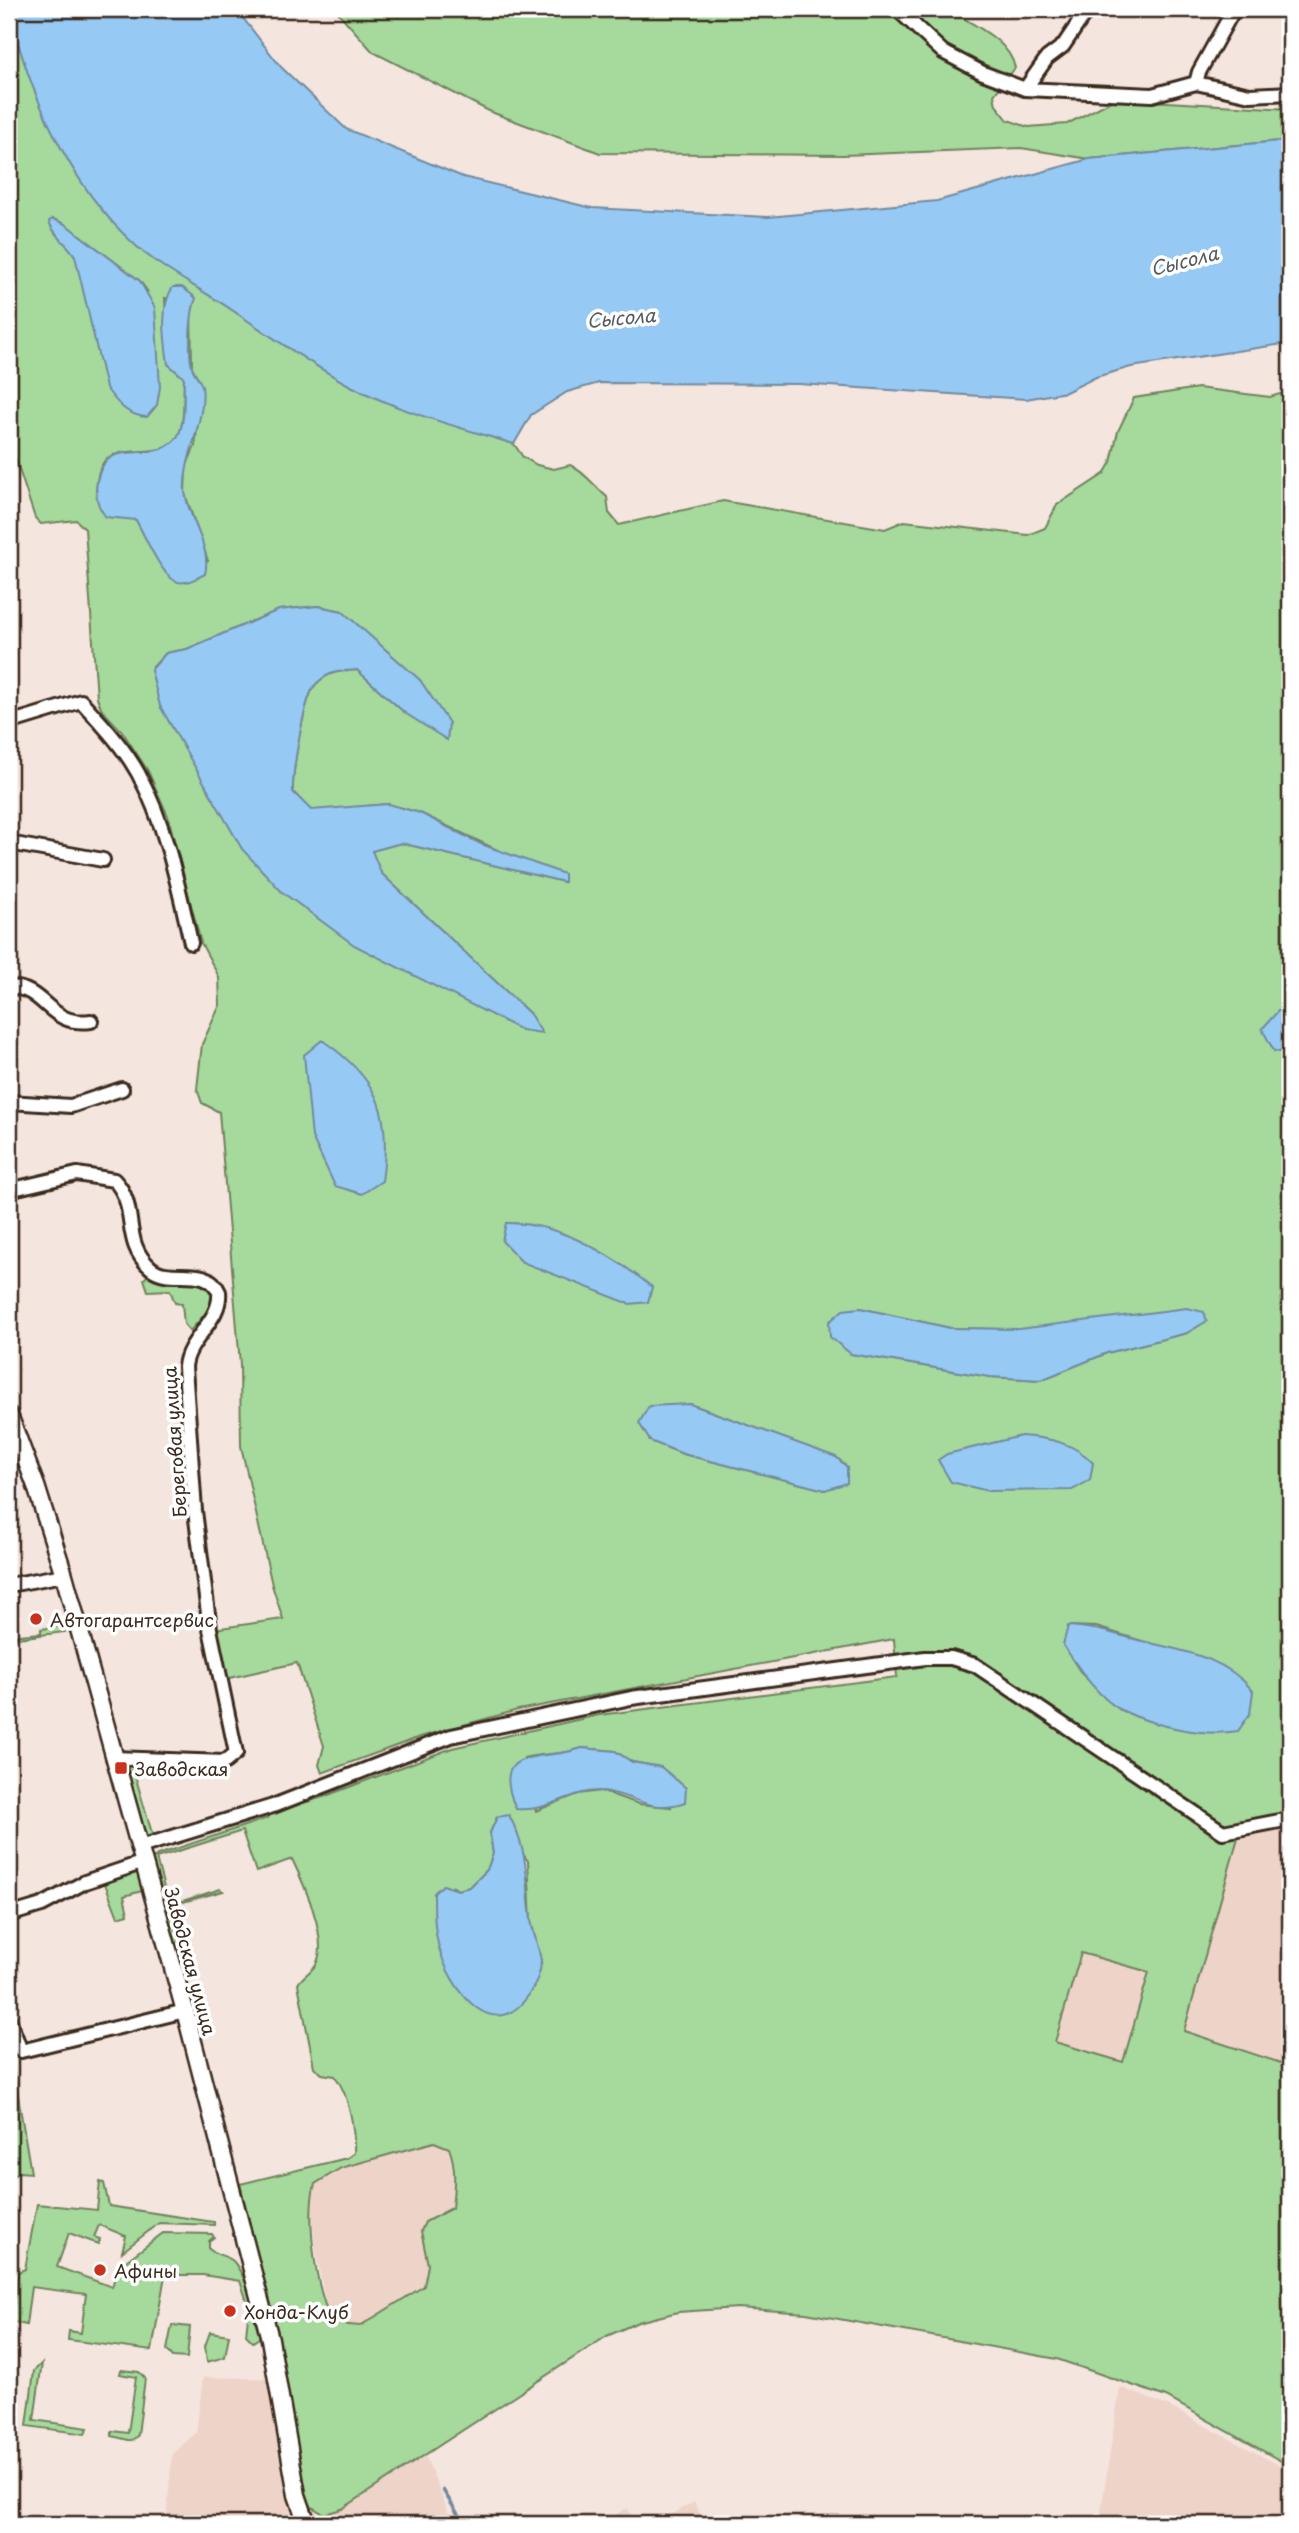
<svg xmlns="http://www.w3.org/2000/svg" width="1299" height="2533" viewBox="0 0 1299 2533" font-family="'Playpen Sans',sans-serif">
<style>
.built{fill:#eed3c8}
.green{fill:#a5da9c;stroke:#70825d;stroke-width:2;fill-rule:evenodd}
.water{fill:#96caf4;stroke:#728a9e;stroke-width:2}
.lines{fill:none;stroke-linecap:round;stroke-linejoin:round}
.stream{stroke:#728a9e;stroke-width:3.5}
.minor-casing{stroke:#3b2a1e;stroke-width:18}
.tertiary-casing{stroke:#3b2a1e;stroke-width:21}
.minor{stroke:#fff;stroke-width:12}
.tertiary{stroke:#fff;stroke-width:16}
.poi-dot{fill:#c8321e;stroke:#fff;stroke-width:2.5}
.labels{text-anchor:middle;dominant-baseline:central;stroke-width:7;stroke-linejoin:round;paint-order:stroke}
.street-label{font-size:18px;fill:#3b2a1e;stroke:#fff}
.poi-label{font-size:18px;fill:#3b2a1e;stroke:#fff;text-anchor:start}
.water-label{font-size:19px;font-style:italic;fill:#565a5e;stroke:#fff}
</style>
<rect width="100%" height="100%" fill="#f5e5df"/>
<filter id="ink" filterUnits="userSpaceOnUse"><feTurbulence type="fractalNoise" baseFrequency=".0143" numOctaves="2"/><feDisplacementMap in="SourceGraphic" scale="14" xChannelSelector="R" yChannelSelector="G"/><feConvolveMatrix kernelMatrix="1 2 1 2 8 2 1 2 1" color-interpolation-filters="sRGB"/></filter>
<g filter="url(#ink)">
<path class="built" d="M1290 1825V2066L1183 2031 1239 1834Z
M1081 1952 1149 1972 1123 2062 1055 2042Z
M434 2142 449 2148 454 2161 455 2187 452 2209 426 2222 421 2231 428 2265 424 2286 360 2326 338 2324 326 2307 316 2252 310 2199 315 2184 341 2168Z
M203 2377 334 2380 414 2428 453 2524H166L172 2454 196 2433Z
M1120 2387 1170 2407 1290 2471V2524H1099Z
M694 2502 706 2524H655Z
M627 2508 637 2524H600Z
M9 2519 127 2524H9Z"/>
<path class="green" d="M9 9 17 41 136 245 265 332 431 418 514 444 523 457 537 465 554 469 570 465C586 473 593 485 607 497L609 513 619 525 723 501 885 529 904 521 1028 535 1045 528 1057 505 1104 474 1111 462 1118 431 1134 398 1198 388 1270 397 1290 391V1011H1278L1274 1051 1290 1053V1825L1239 1834 1184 2031 1290 2066V2466L1166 2397 1057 2359 806 2313 738 2308 678 2312 638 2322 607 2336 342 2509 324 2514 312 2507 303 2495 271 2310 240 2184 347 2158 354 2153C355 2129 349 2095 335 2076L322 2074 314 2067 298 1984C303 1975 311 1973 316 1964 330 1940 303 1882 292 1859L256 1872 242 1831 156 1858 166 1895H161L151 1861 157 1855 268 1818 271 1813 323 1797 452 1748 599 1715 897 1677 894 1639 518 1710 420 1737 322 1773 319 1765 324 1746 297 1663 225 1679 213 1629 283 1619 272 1585 241 1446 240 1364 219 1112 202 1103 197 1089 202 1044 220 1005 219 977 201 943 168 816 148 771 122 731 102 710 97 698 85 529 76 520 41 524 35 518 9 439V376L12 368 16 305 9 222ZM53 219 65 224 140 281 148 292 75 256 66 241 55 233ZM165 298 191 308 192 367 202 387 195 446 186 467 185 494 208 561 166 573 136 520 96 491C97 484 97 475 100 469 113 434 172 470 181 428 185 412 183 394 184 378L168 364ZM318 606 342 611 405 713 357 670C340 671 329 671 316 684 304 696 292 773 293 792L311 811 388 804 420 813 564 882 401 843 371 851 381 873 530 1014 151 669 166 653 187 649 279 610ZM860 1308 950 1328 1187 1333 1107 1353 1041 1380 990 1377 851 1354ZM690 1404 836 1457 847 1467 825 1490 683 1454 650 1441ZM1069 1626 1096 1627 1142 1641 1119 1709 1082 1674 1063 1645ZM582 1748 615 1751 632 1762 661 1767 671 1807 639 1804 601 1791 578 1794 536 1811 524 1758C545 1752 562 1756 582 1748ZM497 1817 528 1861 531 1921 541 1962 452 1886 458 1890 470 1887 487 1870 493 1854 490 1833ZM1081 1953 1149 1972 1123 2062 1055 2042ZM434 2142 449 2148C457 2168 454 2188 452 2208L425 2222 421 2231 428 2265 424 2286 360 2326 338 2324C334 2318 328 2312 325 2305 315 2276 306 2213 315 2184L341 2168Z
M335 9H948C971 24 1009 39 1015 68L994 95 996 105 1008 120 1028 127 1067 124 1115 99 1290 109V140L1089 159 1021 148 843 155 600 153 491 112 373 52Z
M147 1276C171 1279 193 1277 214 1289L212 1306 190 1331 184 1324 182 1304 175 1303 170 1290 148 1291 144 1279Z
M64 1626 65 1632 9 1639V1636L41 1633V1629Z
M131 1762 152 1833 155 1835 145 1837 123 1766Z
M136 1871 140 1872 152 1908 148 1909 142 1891 124 1896 128 1914 118 1917 104 1881Z
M220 1889 223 1891 172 1905 170 1909 177 1934 187 1936 189 1943 177 1946 176 1950 164 1910 166 1906Z
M9 2042 31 2173 19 2172 9 2179Z
M100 2182 104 2183 109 2206 214 2222V2225L159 2223 122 2252 126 2236 99 2225 94 2237 100 2239 98 2244 69 2233 57 2267 112 2287 118 2267 163 2233 212 2234 214 2237 209 2241V2249C215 2255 226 2255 233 2261 244 2273 263 2322 259 2338L253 2342 246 2335 249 2307 240 2281 203 2275H165L152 2351 68 2340 69 2331 81 2333 86 2294 31 2287 26 2325 9 2321V2315H13L18 2272 25 2269 37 2204 97 2210Z
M172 2325 190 2327 187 2358 173 2357 167 2350Z
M210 2332 229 2335 225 2357 207 2362 205 2346Z
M42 2363 34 2420 88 2428 85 2434 27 2426 34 2371Z
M121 2370 139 2372 145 2378 138 2435 132 2441 112 2436V2431L128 2433 136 2377 120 2374Z"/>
<path class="water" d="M9 9H236L281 67 346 129 463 177 592 208 768 217 937 201 1089 159 1290 140V343L1131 367 1096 377 1066 392 1026 399 799 384 599 383 567 392 531 415 514 444C459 427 399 412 349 385 308 363 271 336 232 310 201 289 163 270 135 245 69 185 29 93 9 9Z
M53 219 65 224 140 281 155 308 160 387 157 405 147 417C127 416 117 403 106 388L75 256C68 244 52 234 49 221Z
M173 287H182L196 298C190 312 188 352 192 367 194 374 200 380 202 386 207 418 182 461 185 492 188 519 212 546 205 574 196 578 188 584 178 582 162 578 144 534 136 520L106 517C97 506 95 496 97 482 106 433 148 466 174 441 187 429 183 395 184 378L168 364C165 341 159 307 173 287Z
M318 606 342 611 420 680 449 723 447 740 405 713 357 670C340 671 329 671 316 684 304 696 292 773 293 792L311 810 388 804 420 813 481 844 564 874V882L401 843 372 851 381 873 530 1014 542 1033 521 1030 354 945 282 892 242 849 160 706 151 670 166 653 187 649 279 610Z
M1278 1011H1290V1053L1274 1051 1262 1029Z
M322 1040C379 1079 392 1113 382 1181L362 1194 335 1186 312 1137 304 1055Z
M506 1223C558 1222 612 1255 652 1287L648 1302 630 1304 522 1262 502 1241Z
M860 1308 950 1328 1019 1329 1187 1308 1204 1312 1207 1321 1187 1333 1107 1353 1041 1380 990 1377 851 1354 830 1337 829 1322 843 1310Z
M690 1404 836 1457 847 1467V1483L825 1490 683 1454 650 1441 639 1423 649 1406Z
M1021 1436C1048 1438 1074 1442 1093 1463L1090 1480 1072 1490 988 1491 951 1482 938 1460 947 1454Z
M1068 1626C1095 1627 1117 1635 1142 1641 1184 1651 1225 1657 1253 1691L1250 1714 1238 1731C1202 1737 1154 1726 1121 1710 1097 1697 1078 1667 1063 1645Z
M582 1748 615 1751 632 1762 661 1767 686 1788 685 1802C650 1815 632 1793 600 1791 570 1790 551 1812 516 1809 487 1743 546 1762 582 1748Z
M509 1815C529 1853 526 1879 531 1919 532 1933 540 1948 541 1962 541 1974 534 1987 528 1996 493 2044 455 1993 442 1957 434 1936 434 1915 434 1893L443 1885 458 1890 470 1887 487 1870 493 1854 490 1833 497 1817Z"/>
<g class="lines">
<path class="stream" d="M443 2490 464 2524"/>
<defs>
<path id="minor" d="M897 9 943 52 983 73 1025 89 1152 95 1196 83 1250 95 1290 93
M1196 83 1199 72 1234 9
M1025 89 1047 58 1063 46 1088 9
M9 723 81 701C101 723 123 746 138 773 166 825 178 885 191 943
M9 843 103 860
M9 987C46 987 48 1027 91 1021
M9 1102 71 1106 122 1089
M9 1190 77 1174 114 1180C140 1207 120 1242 151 1268 170 1284 207 1263 219 1292 222 1320 187 1339 185 1367L195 1511 210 1629 236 1753 225 1762 113 1758
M9 1585 64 1575
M140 1847 273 1806 451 1736 631 1698 925 1658H951L975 1665 1223 1832 1290 1819
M9 1915 42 1905 85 1882 144 1862
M9 2019 21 2051 185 2011"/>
<path id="tertiary" d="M9 1415 36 1486 64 1575 185 2011 270 2339 297 2495 307 2524"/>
</defs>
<use href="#minor" class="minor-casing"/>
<use href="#tertiary" class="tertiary-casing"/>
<use href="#minor" class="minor"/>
<use href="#tertiary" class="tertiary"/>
</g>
</g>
<g class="poi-dot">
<circle cx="36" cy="1619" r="7"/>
<rect x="114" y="1761" width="14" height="14" rx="3.5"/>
<circle cx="100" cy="2270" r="7"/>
<circle cx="230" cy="2311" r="7"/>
</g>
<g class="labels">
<g class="street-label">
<text transform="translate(174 1442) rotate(-94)">Береговая улица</text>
<text transform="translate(191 1961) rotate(75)">Заводская улица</text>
</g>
<g class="poi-label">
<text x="50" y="1619">Автогарантсервис</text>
<text x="135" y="1768">Заводская</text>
<text x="114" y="2270">Афины</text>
<text x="244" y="2311">Хонда-Клуб</text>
</g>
<g class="water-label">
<text transform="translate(1184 260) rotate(-14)">Сысола</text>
<text transform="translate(621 317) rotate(-5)">Сысола</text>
</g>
</g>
<rect width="1299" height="2533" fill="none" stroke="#fff" stroke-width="35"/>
<rect x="18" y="18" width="1264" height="2498" fill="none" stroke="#3b2a1e" stroke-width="2.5" filter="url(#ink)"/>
</svg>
